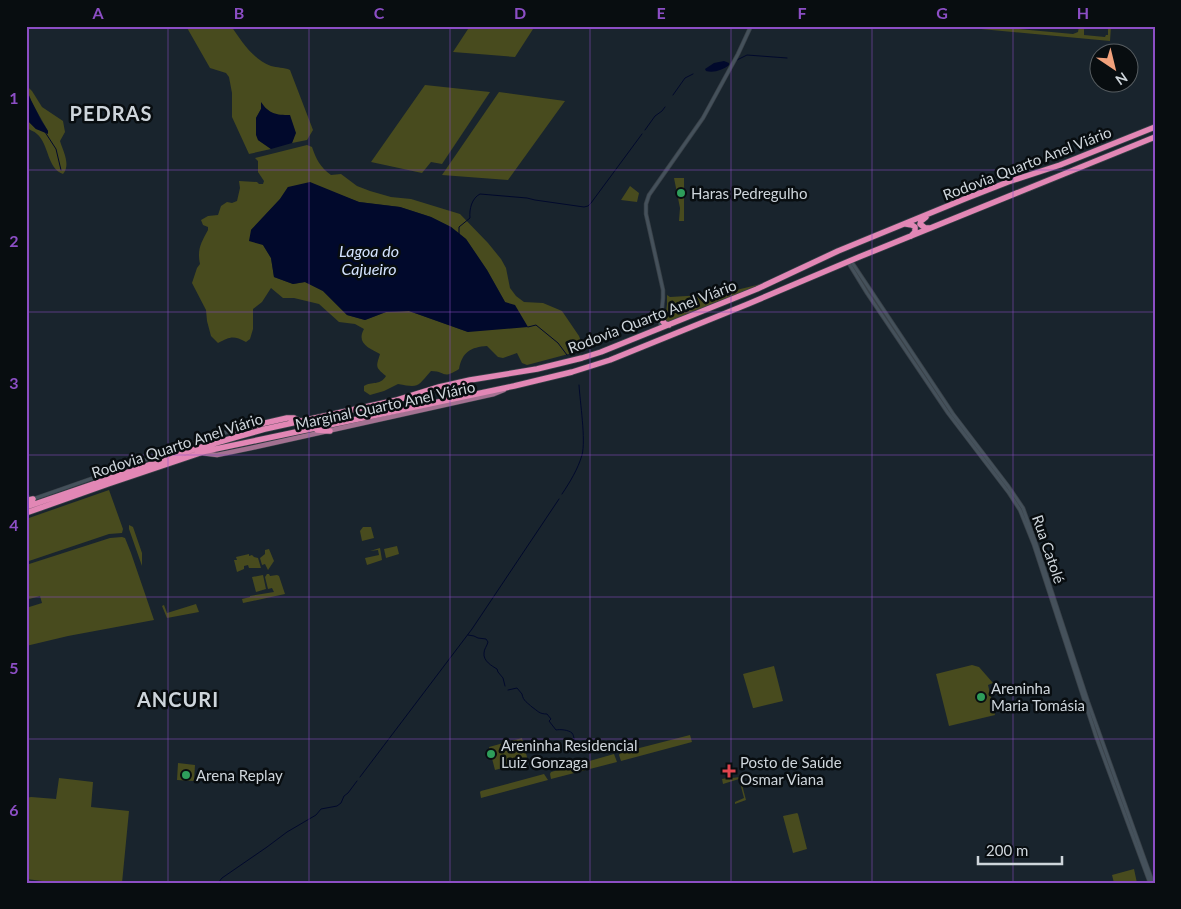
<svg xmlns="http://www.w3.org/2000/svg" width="1181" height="909" viewBox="0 0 1181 909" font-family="Lato,sans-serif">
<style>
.green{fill:#484b1e;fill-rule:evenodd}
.water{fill:#01092c}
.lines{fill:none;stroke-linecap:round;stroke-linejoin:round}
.stream{stroke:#01092c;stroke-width:1}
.minor-casing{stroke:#394148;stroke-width:4.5}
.major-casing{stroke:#394148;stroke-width:5.5}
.highway-casing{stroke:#394148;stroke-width:7}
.minor{stroke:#45515b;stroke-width:3}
.major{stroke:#a37191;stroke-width:4.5}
.highway{stroke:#e287b5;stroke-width:5.5}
.grid{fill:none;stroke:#8c4ec5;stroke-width:1;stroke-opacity:0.55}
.leisure-dot{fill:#2e9e5b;stroke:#080d10;stroke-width:2}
.health-dot{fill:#e0444e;stroke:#080d10;stroke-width:2}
.labels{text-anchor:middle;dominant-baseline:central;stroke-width:5;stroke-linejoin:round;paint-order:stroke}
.street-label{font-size:15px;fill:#ced5db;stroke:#080d10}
.poi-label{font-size:15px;fill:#ced5db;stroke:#080d10;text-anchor:start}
.water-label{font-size:16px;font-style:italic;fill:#d4e3ff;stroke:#080d10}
.district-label{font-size:20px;font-weight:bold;letter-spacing:1px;fill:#ced5db;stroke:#080d10}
.neatline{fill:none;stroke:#8c4ec5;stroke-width:2}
.grid-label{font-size:16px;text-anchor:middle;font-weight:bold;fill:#8c4ec5}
</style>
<rect width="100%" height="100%" fill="#19242d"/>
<path class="green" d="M186 26H231C241 40 253 60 271 66 277 68 284 67 290 70L313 130 307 140 292 143 294 137 275 115 265 108 261 103V109L256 118 258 140 271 149 249 154 232 117V93L229 77 226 73 210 68Z
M470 26H535L515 57 453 52Z
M949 26H985L1073 34 1078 32 1079 26H1081V28H1084V35L1105 37 1106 35H1108V26H1111L1110 41Z
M26 85 32 91 42 107 63 121 65 132 60 141C63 151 71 165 63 174 47 169 49 144 37 134 34 131 30 130 26 128V119L36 129 48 131 31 101C30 95 26 91 26 85Z
M425 85 490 92 442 164 431 162 422 173 371 162Z
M499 92 565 101 508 180 442 175Z
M307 145 312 147C316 159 320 167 331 175L341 174 357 186 370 191 391 197 411 199 460 214 488 243 501 259 506 268 510 288 516 296 524 302 543 303 562 311 579 336 583 347 576 352 527 365 522 363 517 353 503 358 498 357 487 346C471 347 462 352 459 369 442 380 446 371 431 371 417 387 419 388 398 384L384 391 370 395 364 391V386C372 381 380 386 386 376 375 367 376 367 380 354 369 348 356 343 364 329L355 324 339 322 319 304 294 298H283L271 288 262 302 253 309V329L250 339 246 342C233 335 230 337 218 343L211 336 207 321 206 310 192 283 197 268 200 264C197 249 201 243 208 230V227L203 225 201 220 208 216 218 215 221 206 227 202 232 203 237 201 240 188 239 181 257 182 259 184H263L264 181 258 172V161L255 158ZM288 187 335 193 359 202 400 207 431 217 451 227 466 239 487 270 505 302 468 332 409 311 386 312 365 320 347 315 323 291 305 282 293 284 274 277 271 258 263 245 251 230 280 199Z
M674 178H684V221H679L680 208Z
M630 186 639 193 637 202 621 200Z
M765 283 668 323 665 321 667 304V295L670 297 720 294Z
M109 490 123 529 122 533 109 534 26 562V519Z
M129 525 133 527 142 553V566L129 529Z
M363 527H371L374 538 362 541 360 531Z
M122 537 125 538 131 553 154 620 68 636 26 646V608L42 603 40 596 26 600V565L110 538Z
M397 546 399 554 386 558 384 549Z
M380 548 382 560 367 565 365 558 379 555 378 550 370 551Z
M269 549 274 561 268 570 265 564 262 565 260 558 265 554V550Z
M249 554V556L252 555 254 557 258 558 261 568H249L248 565 244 566V569L237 572 234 560H237L236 557Z
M267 574H269L270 576 277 575 279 576 285 594 243 603 242 599 250 597V596L274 592 272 588 268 589 265 577Z
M263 575 266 589 256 592 252 577Z
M196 604 199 612 167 618 162 606 164 605 167 613Z
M972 665 979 667 993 683 988 685 995 715 949 726 936 674Z
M774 666 783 701 754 708H753L743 674Z
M690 735 692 742 621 761 619 755 620 753Z
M522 738 528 761 495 770 489 747Z
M614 754 617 762 551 779 550 774 551 772Z
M178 763 195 765 194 781 177 780Z
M544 774 548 780 481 798 480 792 481 791Z
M732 777V778L740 777 746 800 735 804V802L744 798 739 779 723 784 722 779Z
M59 778 93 782 91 807 129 811 122 883H59L26 879V798L31 797 56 799Z
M797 813 798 814 807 849 793 853 783 816Z
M1134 869 1137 883H1114L1112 875Z"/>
<path class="water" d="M724 61 729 63V65C723 70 714 73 706 71L705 69 714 63Z
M26 90 41 120 48 131V134L36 129 26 119Z
M261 102C269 114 276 115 290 115L296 133 292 143 271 149 258 140 256 135V118L261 109Z
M310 182 359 202 400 207 431 217 451 227 466 239 487 270 505 302 515 305 528 327 468 332 409 311 386 312 365 320 347 315 323 291 305 282 293 284 274 277 271 258 263 245 249 241 251 230 280 199 288 187Z"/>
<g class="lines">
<path class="stream" d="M737 60 747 55 787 58
M673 95 685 78 693 74
M645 130 655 116 662 111 665 107
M45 132 56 149 61 170
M459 234V227L470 218C469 209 472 198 480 194L527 198 535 200 584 207 588 206 591 203 642 134
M528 327 536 325 558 343 567 355
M562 494C570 482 578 469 582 455 586 440 580 402 579 385
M468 635 474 636 478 638 486 639 488 642C487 646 484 649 484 653 483 661 492 666 497 669L498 672 503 678 505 686
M508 690 517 688 522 694C523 701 528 703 532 707 538 711 539 714 547 714L551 719 549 721 556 730C560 729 569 730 572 733 575 737 572 739 578 743L586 742 588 745H590
M360 777 472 629 559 499
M218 883 222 878 267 847 287 832 316 815 321 809 337 806 341 803 344 796 348 793 357 781"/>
<defs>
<path id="minor" d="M851 261 953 414 1008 486 1023 508 1036 544 1088 702 1153 883
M848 262 867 293 948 413 1009 493 1020 510 1034 545 1096 736 1150 883
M660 329 663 298V290L646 214V204L649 195 703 118 738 54 751 26
M26 497 33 499 182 447 230 431
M26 882 30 883"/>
<path id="major" d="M201 453 217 455 251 448 494 394 504 390"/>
<path id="highway" d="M926 217 921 221 920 224 925 228H930
M906 224 912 225 915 227V232L911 236
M661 319 665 324 669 325
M468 381 465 383 463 387 471 395
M317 430 330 431
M230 431 287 418H294L301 422
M26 501 33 499
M26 507 195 449 233 438 265 429 397 400 439 387 470 380 537 369 582 358 601 352 757 289 838 251 967 198 1008 182 1060 165 1155 127
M26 513 108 484 206 451 514 386 572 372 610 360 748 304 859 257 1155 137"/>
</defs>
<use href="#minor" class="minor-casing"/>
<use href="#major" class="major-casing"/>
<use href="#highway" class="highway-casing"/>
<use href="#minor" class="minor"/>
<use href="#major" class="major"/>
<use href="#highway" class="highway"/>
</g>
<path class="grid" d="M168 26V883M309 26V883M450 26V883M590 26V883M731 26V883M872 26V883M1013 26V883M26 170H1155M26 312H1155M26 455H1155M26 597H1155M26 739H1155"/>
<g class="leisure-dot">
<circle cx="681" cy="193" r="5"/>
<circle cx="981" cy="697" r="5"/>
<circle cx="491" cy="754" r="5"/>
<circle cx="186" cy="775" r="5"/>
</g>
<path class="health-dot" d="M726.5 763.5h5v5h5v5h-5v5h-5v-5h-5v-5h5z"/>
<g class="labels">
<g class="street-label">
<text transform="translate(1027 163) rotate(-21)">Rodovia Quarto Anel Viário</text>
<text transform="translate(652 316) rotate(-21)">Rodovia Quarto Anel Viário</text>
<text transform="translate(385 405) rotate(-12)">Marginal Quarto Anel Viário</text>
<text transform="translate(177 445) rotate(-18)">Rodovia Quarto Anel Viário</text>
<text transform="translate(1049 549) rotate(71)">Rua Catolé</text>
</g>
<g class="poi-label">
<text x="691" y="193">Haras Pedregulho</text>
<text x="991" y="688">Areninha<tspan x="991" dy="17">Maria Tomásia</tspan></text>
<text x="501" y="745">Areninha Residencial<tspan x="501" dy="17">Luiz Gonzaga</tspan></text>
<text x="740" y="762">Posto de Saúde<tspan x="740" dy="17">Osmar Viana</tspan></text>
<text x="196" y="775">Arena Replay</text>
</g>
<g class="water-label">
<text x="369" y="250">Lagoa do<tspan x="369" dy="18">Cajueiro</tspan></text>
</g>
<g class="district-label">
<text x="111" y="113">PEDRAS</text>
<text x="178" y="699">ANCURI</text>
</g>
</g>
<rect width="1181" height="909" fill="none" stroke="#080d10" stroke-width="55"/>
<g transform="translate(1114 68) rotate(145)"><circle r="24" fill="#080d10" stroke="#575d61"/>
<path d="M0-4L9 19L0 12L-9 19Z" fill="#f1a17c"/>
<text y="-8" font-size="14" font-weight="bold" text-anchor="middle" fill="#ced5db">N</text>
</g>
<path d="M978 856v8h84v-8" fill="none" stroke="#ced5db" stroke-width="2.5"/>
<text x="986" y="856" font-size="15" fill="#ced5db" stroke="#080d10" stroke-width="4" paint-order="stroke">200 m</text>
<rect x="28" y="28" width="1126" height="854" class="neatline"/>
<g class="grid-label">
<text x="98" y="19">A</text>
<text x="239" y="19">B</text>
<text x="379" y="19">C</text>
<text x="520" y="19">D</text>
<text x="661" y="19">E</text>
<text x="802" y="19">F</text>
<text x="942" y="19">G</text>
<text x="1083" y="19">H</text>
<text x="14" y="104">1</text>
<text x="14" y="247">2</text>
<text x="14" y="389">3</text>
<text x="14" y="531">4</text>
<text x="14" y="674">5</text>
<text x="14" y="816">6</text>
</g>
</svg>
